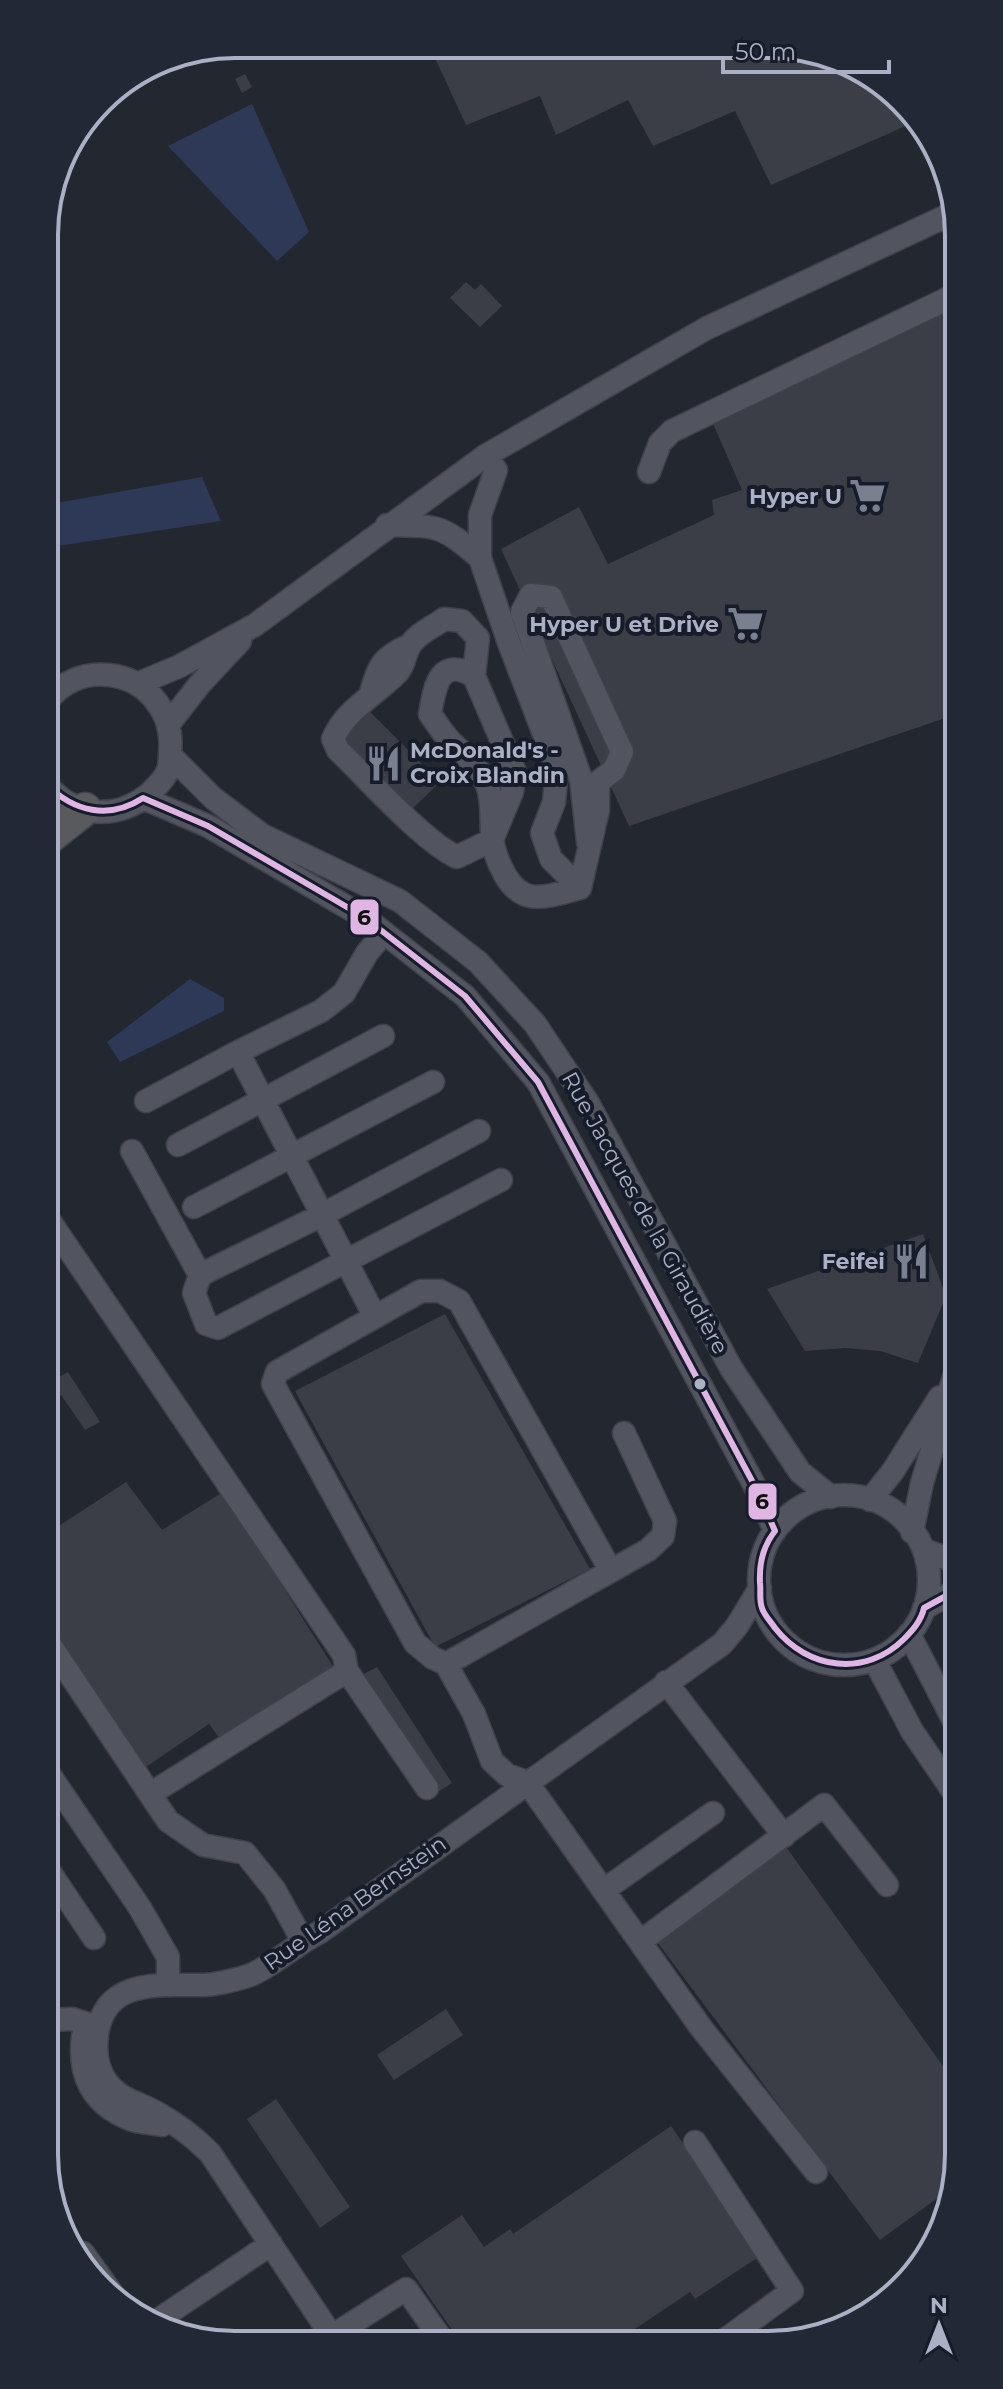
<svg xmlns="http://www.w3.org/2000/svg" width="1003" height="2389" viewBox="0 0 1003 2389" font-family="Montserrat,sans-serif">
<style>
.water{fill:#2e3857}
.building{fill:#3b3e47}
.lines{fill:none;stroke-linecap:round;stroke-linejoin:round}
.minor-casing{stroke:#3f424a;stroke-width:25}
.highway-casing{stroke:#3f434c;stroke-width:35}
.minor{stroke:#52555f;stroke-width:22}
.highway{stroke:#585a5e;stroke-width:32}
.bus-1-casing{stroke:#171c2a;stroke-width:12}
.bus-1{stroke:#deb5e3;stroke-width:6}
.bus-dot{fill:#abb0c4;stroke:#171c2a;stroke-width:3}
.labels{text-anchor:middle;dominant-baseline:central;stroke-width:8;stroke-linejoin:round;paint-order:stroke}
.poi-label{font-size:22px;font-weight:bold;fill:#abb0c4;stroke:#171c2a;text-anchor:end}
.street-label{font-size:22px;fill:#abb0c4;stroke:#171c2a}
.rim{fill:none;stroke:#abb0c4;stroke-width:4}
.line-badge{stroke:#171c2a;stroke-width:3}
.pale-badge-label{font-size:22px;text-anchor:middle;font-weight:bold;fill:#111}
</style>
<rect width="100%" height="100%" fill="#232730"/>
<path class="water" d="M252 104 309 232 277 261 168 146Z
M202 477 221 521 45 548V505Z
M190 979 224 998V1011L120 1062 107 1042Z"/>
<path class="building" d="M429 45 804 48 903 100 915 122 771 185 735 111 653 146 628 100 556 135 540 96 466 125Z
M245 74 252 87 242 93 235 79Z
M466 282 475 290 481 284 502 306 480 327 450 298Z
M953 307 954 715 629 826 501 549 579 507 608 564 714 515 712 500 742 490 711 419Z
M365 707 440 782 411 810 336 738Z
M923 1234 946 1296 918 1363 880 1351 845 1348 805 1351 767 1289Z
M445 1314 590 1569 435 1647 295 1391Z
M68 1372 100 1422 85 1430 61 1395 48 1403V1383Z
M126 1482 162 1530 223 1492 337 1673 220 1739 209 1724 143 1769 49 1625 48 1533Z
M377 1667 452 1783 438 1792 360 1676Z
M784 1844 958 2087 959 2166 950 2189 880 2240 655 1939Z
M446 2009 463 2035 394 2080 377 2055Z
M276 2099 350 2207 320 2228 247 2119Z
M671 2126 760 2256 695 2299 690 2292 620 2339 459 2340 401 2256 462 2215 484 2247 510 2229 513 2234Z"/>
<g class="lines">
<defs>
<path id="minor" d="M485 456 496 470 480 515V558L509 643 557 768 554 802 542 833 551 859 580 888
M649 472 660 443 672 431 953 296
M387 525C439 526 440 524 480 558
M444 619 462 621 478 638 474 676 515 772 512 792 492 840 457 857C425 843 366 777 338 750L333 739C345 710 374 696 395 675 404 667 404 657 409 647 415 635 433 627 444 619Z
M474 676C439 656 435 686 430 714 437 724 444 735 452 743 467 757 479 767 487 785 493 800 491 818 492 834 492 848 498 862 505 875 524 908 548 896 580 888
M137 684 180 666 255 625 485 456 707 328 953 213
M371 693C378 665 383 657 410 645
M46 703C61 682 84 672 109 675 148 679 174 714 170 752 170 758 170 765 168 770 165 779 155 788 149 794 115 821 74 817 46 784
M168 725 199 685 240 641
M170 755 213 798 262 835 400 901 478 962 535 1024 588 1103 731 1368 800 1472 831 1497
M143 798 208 826 364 917 465 996 538 1082 758 1492 775 1531
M580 888 598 810V782L614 770 622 752 551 597 531 595 522 612 581 779 588 842
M146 1101 238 1052
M479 1131 322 1215 200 1275 194 1293 206 1324 218 1328 501 1180
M178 1145 383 1036
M132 1151 200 1275
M194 1207 433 1082
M47 1217 344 1655 347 1671 427 1788
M375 1317 238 1052 321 1011 344 993 367 953 384 933
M759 1580a85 85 0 1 1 170 0a85 85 0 1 1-170 0Z
M870 1500 893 1471 940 1397
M912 1532 922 1483 956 1370
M924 1550 957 1562
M611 1571 459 1301 440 1291H421L277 1372 273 1384 415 1643 433 1658 446 1664 474 1714 492 1761 507 1775 527 1782 640 1942 824 1805 887 1885
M924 1608 957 1590
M909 1634 957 1727
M49 1643 168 1821 203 1845 245 1853 274 1889 303 1941
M875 1661 912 1731 957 1797
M446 1664 648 1550 663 1536 665 1521 624 1433
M666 1682 784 1836
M49 1774 140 1908 168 1957V1984
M150 1794 347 1671
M49 1871 94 1938
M604 1890 713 1813
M640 1942 702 2029 816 2172
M50 2020 72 2019 98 2027
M83 2036C78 2075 92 2104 130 2119 140 2123 152 2123 162 2125
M695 2142 792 2291 726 2339
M81 2255 83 2253 114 2296
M158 2320 271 2244
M332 2336 406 2289 442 2340
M335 2341 210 2153C194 2137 177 2124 157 2113 138 2102 119 2100 106 2081 97 2068 95 2050 97 2035 105 1976 163 1986 205 1985 219 1984 240 1979 253 1974 276 1963 297 1944 320 1932L722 1644 737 1626 760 1588"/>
<path id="highway" d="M46 840 85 809"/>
</defs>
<use href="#minor" class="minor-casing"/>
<use href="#highway" class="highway-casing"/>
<use href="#minor" class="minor"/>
<use href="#highway" class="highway"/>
<defs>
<path id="bus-1" d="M46 784C74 812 109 820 143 798L208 826 364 917 465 996 538 1082 758 1492 775 1531C763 1546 759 1564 760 1583 761 1591 759 1600 762 1608 764 1615 771 1622 775 1628 808 1670 866 1677 904 1639 913 1630 921 1621 924 1608L957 1590"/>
</defs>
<use href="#bus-1" class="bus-1-casing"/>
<use href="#bus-1" class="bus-1"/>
</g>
<defs>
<symbol id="supermarket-bare" viewBox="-9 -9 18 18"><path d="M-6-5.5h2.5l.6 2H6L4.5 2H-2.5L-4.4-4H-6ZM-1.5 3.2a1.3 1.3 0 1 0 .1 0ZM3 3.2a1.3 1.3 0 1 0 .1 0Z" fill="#7b8090" stroke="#171c2a" stroke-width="2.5" paint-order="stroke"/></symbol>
<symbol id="restaurant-bare" viewBox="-9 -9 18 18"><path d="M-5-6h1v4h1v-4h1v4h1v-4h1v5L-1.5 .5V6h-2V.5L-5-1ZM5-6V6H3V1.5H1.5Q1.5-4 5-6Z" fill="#7b8090" stroke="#171c2a" stroke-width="2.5" paint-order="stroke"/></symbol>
</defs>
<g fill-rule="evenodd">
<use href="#supermarket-bare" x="842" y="470" width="51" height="51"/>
<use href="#supermarket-bare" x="720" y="598" width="51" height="51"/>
<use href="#restaurant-bare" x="358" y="738" width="51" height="51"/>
<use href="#restaurant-bare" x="886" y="1236" width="51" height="51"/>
</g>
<circle class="bus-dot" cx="700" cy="1384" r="7"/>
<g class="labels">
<g class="poi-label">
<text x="842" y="496">Hyper U</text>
<text x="719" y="624">Hyper U et Drive</text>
<text x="410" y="750" text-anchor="start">McDonald's -<tspan x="410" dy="25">Croix Blandin</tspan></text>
<text x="885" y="1261">Feifei</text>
</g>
<g class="street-label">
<text transform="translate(645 1213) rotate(61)">Rue Jacques de la Giraudière</text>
<text transform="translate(355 1903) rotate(-35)">Rue Léna Bernstein</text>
</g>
</g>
<path d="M0 0H1003V2389H0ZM235 58H768A177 177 0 0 1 945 235V2154A177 177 0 0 1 768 2331H235A177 177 0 0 1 58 2154V235A177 177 0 0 1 235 58Z" fill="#232836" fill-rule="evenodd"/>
<path class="rim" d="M235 58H768A177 177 0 0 1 945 235V2154A177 177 0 0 1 768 2331H235A177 177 0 0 1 58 2154V235A177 177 0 0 1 235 58Z"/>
<g class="line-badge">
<rect x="349" y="898" width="31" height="38" rx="8" fill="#deb5e3"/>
<rect x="747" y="1482" width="31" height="39" rx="8" fill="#deb5e3"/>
</g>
<g class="pale-badge-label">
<text x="364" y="925">6</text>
<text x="762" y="1509">6</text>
</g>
<g transform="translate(939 2325)" stroke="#171c2a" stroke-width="6" paint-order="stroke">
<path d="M0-6L14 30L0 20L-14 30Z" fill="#abb0c4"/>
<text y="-12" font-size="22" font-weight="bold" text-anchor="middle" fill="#abb0c4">N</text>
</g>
<path d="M723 60v12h166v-12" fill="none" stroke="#abb0c4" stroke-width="4"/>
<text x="735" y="60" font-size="24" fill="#abb0c4" stroke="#171c2a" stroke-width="6" paint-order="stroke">50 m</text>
</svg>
